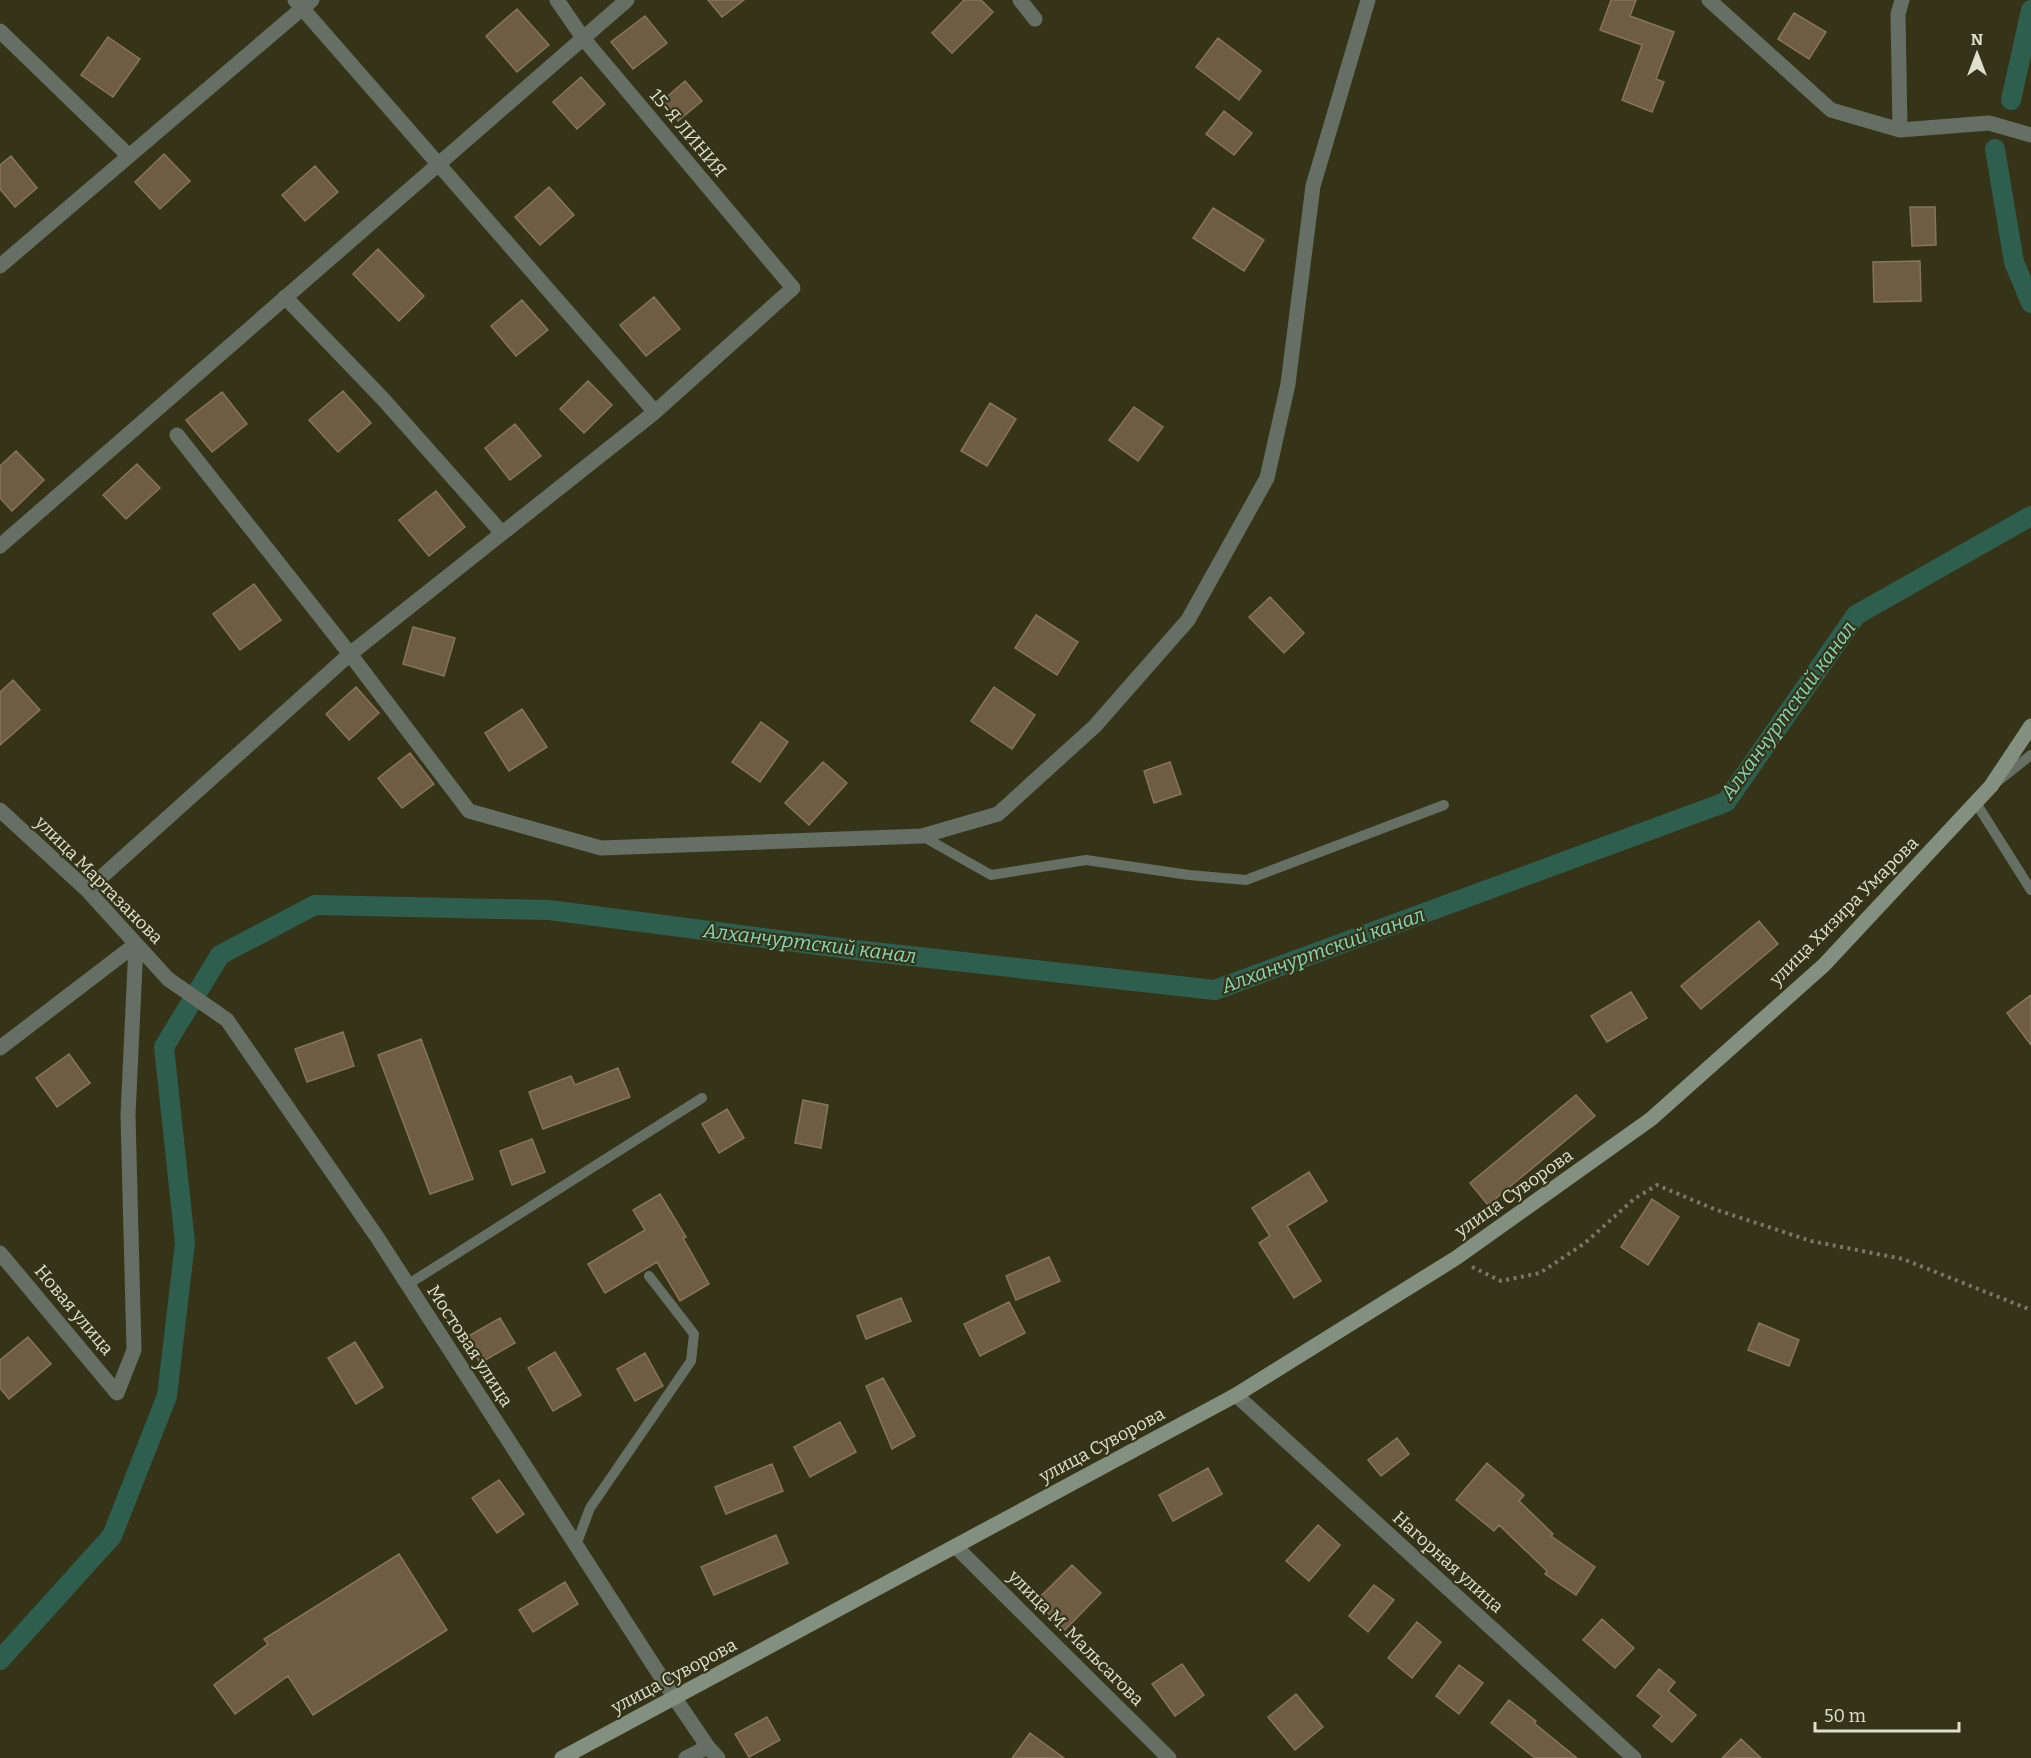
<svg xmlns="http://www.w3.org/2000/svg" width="2031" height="1758" viewBox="0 0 2031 1758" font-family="Bitter,serif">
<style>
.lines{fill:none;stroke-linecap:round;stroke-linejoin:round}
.canal{stroke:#2f5d4e;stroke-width:20}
.building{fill:#6f5c44;stroke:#88745b;stroke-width:1.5}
.path{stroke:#797961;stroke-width:4;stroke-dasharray:3 4.5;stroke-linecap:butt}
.service{stroke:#666f64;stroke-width:10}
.minor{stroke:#666f64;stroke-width:15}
.secondary{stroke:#83907f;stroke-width:15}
.labels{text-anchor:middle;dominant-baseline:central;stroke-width:4.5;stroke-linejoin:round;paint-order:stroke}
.street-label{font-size:18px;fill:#e0e0cf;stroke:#353418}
.water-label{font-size:20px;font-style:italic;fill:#87d5bb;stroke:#353418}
</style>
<rect width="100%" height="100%" fill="#353418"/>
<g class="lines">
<path class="canal" d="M2011 100 2031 10
M1995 149 2014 262 2031 303
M0 1660 112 1536 167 1396 185 1243 164 1047 220 955 315 905 549 910 856 950 1215 990 1726 802 1856 615 2031 516"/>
</g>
<path class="building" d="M708 0H744L722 17Z
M964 0H981L993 12 952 53 932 33Z
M1611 0H1636L1630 16 1674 32 1656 79 1664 82 1652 112 1622 100 1642 45 1600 30Z
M517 9 549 45 517 72 486 36Z
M1794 13 1826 32 1809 59 1778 39Z
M645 16 667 43 633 69 611 42Z
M108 37 140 59 113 97 81 75Z
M1218 38 1261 71 1239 100 1196 67Z
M581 77 605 104 577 129 553 102Z
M685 81 702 101 678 121 662 101Z
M1224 111 1252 133 1234 155 1206 134Z
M164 154 190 181 160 209 135 182Z
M11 156 37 188 15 207 0 189V165Z
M315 166 338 192 305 221 282 195Z
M549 187 574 215 540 245 515 217Z
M1910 207H1935L1936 245 1912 246Z
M1213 208 1264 240 1244 271 1193 238Z
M378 249 424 296 399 321 353 274Z
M1920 261 1921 301 1874 302 1873 262Z
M654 297 680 329 646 356 620 325Z
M522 300 548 330 516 356 491 326Z
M588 381 612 405 584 433 560 409Z
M343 391 371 423 338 452 309 420Z
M222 392 247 424 212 452 186 420Z
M990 403 1016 419 987 466 961 451Z
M1134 407 1163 427 1138 461 1109 440Z
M515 424 541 456 510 480 485 448Z
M16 451 44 480 12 511 0 498V466Z
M137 464 160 488 126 519 103 495Z
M436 491 465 527 429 556 399 520Z
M254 584 281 620 240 650 213 614Z
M1270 597 1304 633 1284 653 1249 617Z
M1036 615 1078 642 1057 675 1015 648Z
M413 627 455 638 444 676 403 664Z
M13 680 40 710 0 745V692Z
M356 687 379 713 349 740 326 714Z
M994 687 1035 715 1012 749 971 721Z
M522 709 547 747 509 771 485 733Z
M761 722 788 742 760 782 732 762Z
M410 753 434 784 402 808 378 778Z
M823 762 847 783 809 825 785 803Z
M1170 762 1181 794 1154 803 1144 771Z
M1759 921 1778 944 1701 1009 1681 986Z
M1631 992 1647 1018 1607 1042 1591 1016Z
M2031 995V1045L2007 1013Z
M343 1032 354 1066 307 1082 295 1049Z
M421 1039 473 1179 430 1194 378 1055Z
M69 1054 90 1083 57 1107 36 1078Z
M618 1068 630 1097 543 1129 529 1092 571 1076 575 1085Z
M1576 1095 1595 1116 1488 1205 1470 1183Z
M803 1100 828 1105 821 1148 795 1143Z
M727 1109 744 1138 719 1153 702 1124Z
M532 1139 545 1172 512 1185 500 1151Z
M1309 1172 1327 1201 1287 1226 1321 1281 1294 1298 1259 1243 1270 1236 1252 1208Z
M660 1194 686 1237 683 1238 709 1284 680 1301 657 1262 605 1293 588 1264 645 1230 633 1210Z
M1652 1199 1679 1217 1648 1265 1621 1247Z
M1049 1257 1060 1281 1016 1300 1006 1276Z
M901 1298 911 1321 866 1339 857 1316Z
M1009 1302 1025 1333 980 1356 964 1324Z
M500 1318 515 1343 480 1363 465 1338Z
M1759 1323 1799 1340 1789 1366 1748 1350Z
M28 1337 51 1364 9 1399 0 1388V1360Z
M355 1342 383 1387 356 1404 328 1358Z
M555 1352 581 1395 553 1411 528 1368Z
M645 1353 663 1386 635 1401 617 1369Z
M883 1378 915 1436 892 1449 866 1386Z
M840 1422 856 1452 810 1477 794 1447Z
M1397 1438 1409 1454 1381 1476 1368 1460Z
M1487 1463 1524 1495 1519 1501 1553 1534 1551 1536 1595 1567 1576 1595 1545 1574 1547 1571 1499 1525 1494 1531 1456 1500Z
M772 1464 783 1491 726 1514 715 1487Z
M1208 1468 1222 1494 1173 1521 1159 1495Z
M499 1480 524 1514 497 1533 472 1498Z
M1318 1525 1340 1545 1309 1581 1286 1561Z
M776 1535 788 1563 714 1595 701 1567Z
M399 1554 447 1630 313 1715 288 1676 235 1714 214 1685 268 1644 264 1639Z
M1072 1565 1101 1593 1065 1630 1036 1601Z
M565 1582 578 1604 533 1632 519 1610Z
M1374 1585 1394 1600 1368 1632 1349 1616Z
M1602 1619 1634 1648 1615 1668 1583 1640Z
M1417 1622 1441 1642 1412 1678 1388 1658Z
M1182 1664 1204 1695 1175 1716 1152 1684Z
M1459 1665 1483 1683 1459 1714 1436 1696Z
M1659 1669 1675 1682 1668 1691 1696 1715 1672 1742 1653 1726 1662 1716 1637 1696Z
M1296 1694 1323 1727 1295 1750 1268 1717Z
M1509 1700 1536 1721 1534 1723 1577 1758H1535L1491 1723Z
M767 1717 780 1740 749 1757 735 1734Z
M1030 1733 1064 1758H1012Z
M1741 1739 1761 1758H1722Z"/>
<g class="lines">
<path class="path" d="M1472 1267 1501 1281 1540 1273 1585 1243 1634 1199 1657 1185 1714 1209 1811 1241 1903 1259 2031 1310"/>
<path class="service" d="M1998 781 2031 755
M1976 803 2031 890
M922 836 991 875 1086 860 1189 875 1246 880 1444 805
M407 1285 702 1098
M576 1545 590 1508 691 1361 694 1334 649 1276"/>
<path class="minor" d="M295 0 655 412
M1020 0 1035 19
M1709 0 1831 110 1900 130 1989 123 2031 135
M0 31 128 155
M1900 130 1898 14 1902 0
M0 266 312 0
M285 297 383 399 502 533
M177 435 350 654 469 811 601 848 922 836 998 814 1095 726 1188 620 1267 478 1288 384 1313 186 1368 0
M0 546 627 0
M0 810 87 890 168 979 227 1020 377 1237 674 1697 708 1747 718 1758
M87 890 350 654 655 412 793 288 583 38 557 0
M0 1048 136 944
M0 1253 117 1393 134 1350 128 1115 136 944
M1236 1395 1634 1758
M956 1547 1169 1758
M686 1758 708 1747"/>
<path class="secondary" d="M562 1758 1236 1395 1456 1258 1651 1119 1824 965 1991 786 2031 726"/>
</g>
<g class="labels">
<g class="street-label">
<text transform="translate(688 133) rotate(50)">15-Я ЛИНИЯ</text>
<text transform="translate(99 880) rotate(45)">улица Мартазанова</text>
<text transform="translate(1844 911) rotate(-45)">улица Хизира Умарова</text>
<text transform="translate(1514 1193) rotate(-35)">улица Суворова</text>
<text transform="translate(74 1310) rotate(50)">Новая улица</text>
<text transform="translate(470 1346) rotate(57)">Мостовая улица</text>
<text transform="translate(1102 1445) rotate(-28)">улица Суворова</text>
<text transform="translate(1448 1562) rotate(42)">Нагорная улица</text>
<text transform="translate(1076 1638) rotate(45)">улица М. Мальсагова</text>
<text transform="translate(674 1676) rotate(-28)">улица Суворова</text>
</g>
<g class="water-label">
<text transform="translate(1788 710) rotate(-54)">Алханчуртский канал</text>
<text transform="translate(810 943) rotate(7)">Алханчуртский канал</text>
<text transform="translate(1323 950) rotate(-20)">Алханчуртский канал</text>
</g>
</g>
<g transform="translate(1977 54)" stroke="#353418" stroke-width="4.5" paint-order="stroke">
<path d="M0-4.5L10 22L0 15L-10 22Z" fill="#e0e0cf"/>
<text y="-9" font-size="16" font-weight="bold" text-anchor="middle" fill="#e0e0cf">N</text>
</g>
<path d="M1815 1722v9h144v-9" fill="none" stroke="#e0e0cf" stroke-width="3"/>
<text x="1824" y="1722" font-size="18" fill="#e0e0cf" stroke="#353418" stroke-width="4.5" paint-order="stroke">50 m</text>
</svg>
